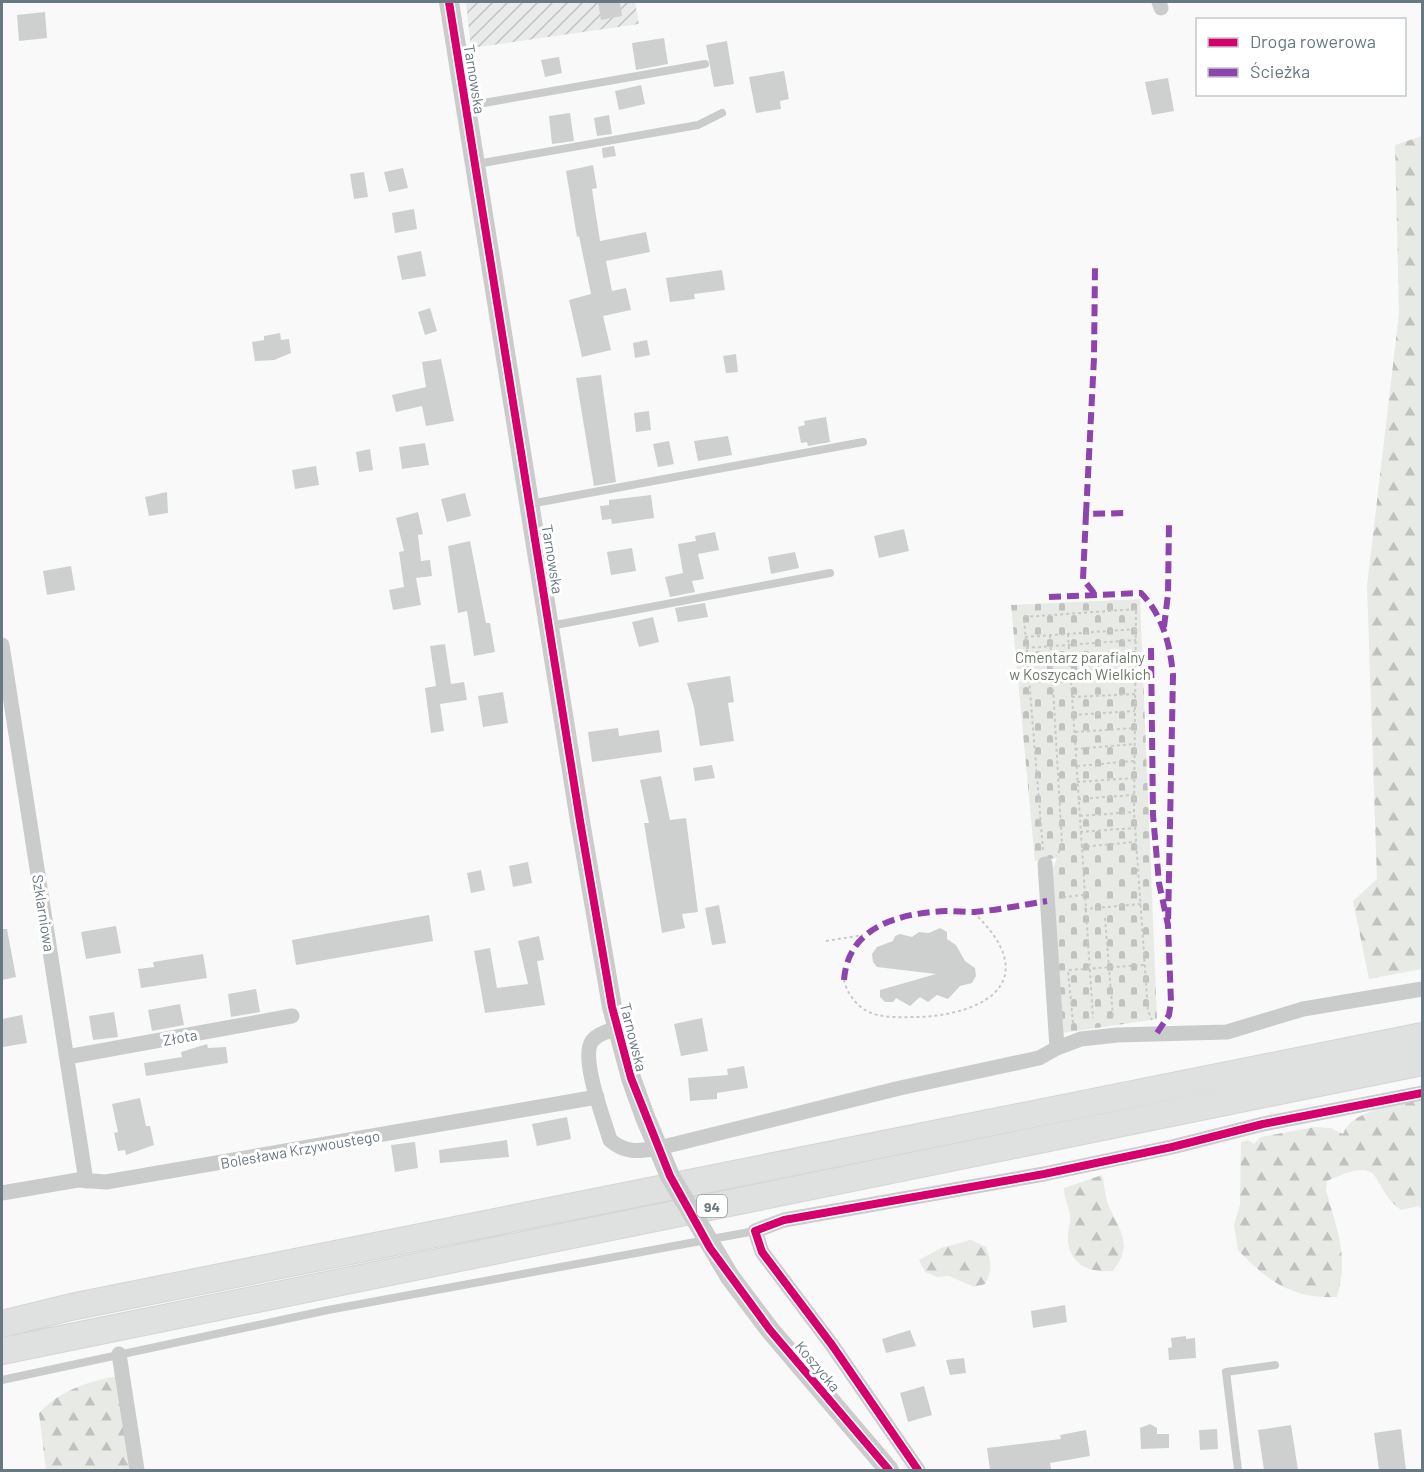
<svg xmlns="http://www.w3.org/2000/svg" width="1424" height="1472" viewBox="0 0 1424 1472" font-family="Barlow,sans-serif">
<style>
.industrial{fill:url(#industrial-furrows)}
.forest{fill:url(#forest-firs)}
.cemetery{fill:url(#cemetery-stones)}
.building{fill:#ced0d0}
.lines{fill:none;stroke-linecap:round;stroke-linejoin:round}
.primary-casing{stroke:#d4d5d6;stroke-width:28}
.path{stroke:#c8c9ca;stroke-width:2;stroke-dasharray:3 3;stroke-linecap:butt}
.service{stroke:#cacccc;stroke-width:8}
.minor{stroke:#cacccc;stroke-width:15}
.tertiary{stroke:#cacccc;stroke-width:20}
.primary{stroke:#dfe0e0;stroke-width:26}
.tertiary-bridge{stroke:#cacccc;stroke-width:20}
.quiet{stroke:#8e44ad;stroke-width:6;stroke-dasharray:12 6;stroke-linecap:butt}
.cycleway-casing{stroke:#fff;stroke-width:11}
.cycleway{stroke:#d6006c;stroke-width:8}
.labels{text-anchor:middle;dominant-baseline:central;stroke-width:6;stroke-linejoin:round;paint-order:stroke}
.shield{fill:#fff;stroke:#94a1a6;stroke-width:1.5}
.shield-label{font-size:14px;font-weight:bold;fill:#667980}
.street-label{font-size:15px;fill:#667980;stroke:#fff}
.park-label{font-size:15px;fill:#6b7966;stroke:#fff}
</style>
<defs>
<pattern id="industrial-furrows" width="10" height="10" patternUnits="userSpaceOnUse" patternTransform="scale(1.5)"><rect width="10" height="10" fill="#e9eaea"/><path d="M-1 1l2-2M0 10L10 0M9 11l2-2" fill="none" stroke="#c1c2c3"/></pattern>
<pattern id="forest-firs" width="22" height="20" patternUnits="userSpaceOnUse" patternTransform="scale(1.5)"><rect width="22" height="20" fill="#e8eae6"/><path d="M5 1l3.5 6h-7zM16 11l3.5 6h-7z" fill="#c0c2c0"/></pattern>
<pattern id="cemetery-stones" width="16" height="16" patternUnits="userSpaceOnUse" patternTransform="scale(1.5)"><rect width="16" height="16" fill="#e8eae6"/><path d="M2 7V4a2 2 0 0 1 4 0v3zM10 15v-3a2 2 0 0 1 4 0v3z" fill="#c0c2c0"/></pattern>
</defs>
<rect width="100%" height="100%" fill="#f9f9f9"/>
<path class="industrial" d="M466 2H635L639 24 471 48Z"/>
<path class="forest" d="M1422 136V969L1369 979 1353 901 1377 879 1367 586 1399 314 1395 145Z
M1422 1100V1210L1419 1206 1401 1210C1367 1184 1388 1153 1327 1181L1326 1190C1337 1231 1349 1254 1337 1297 1293 1299 1267 1281 1238 1250L1234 1225 1240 1205 1241 1142 1248 1140 1254 1144 1261 1137 1315 1127 1331 1128 1343 1134C1352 1109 1399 1105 1422 1100Z
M1102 1175C1105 1185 1105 1198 1109 1207 1121 1232 1133 1246 1113 1271 1088 1273 1067 1264 1068 1235 1068 1229 1071 1222 1070 1216 1069 1206 1064 1199 1064 1188Z
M971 1240 986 1247C991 1261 993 1270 985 1284L974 1287 949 1276 937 1277 925 1272 919 1260 941 1248Z
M122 1375 133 1470H46L39 1413C61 1389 91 1381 122 1375Z"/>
<path class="cemetery" d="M1140 599 1157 1019 1063 1033 1052 870 1057 858 1035 861 1011 605Z"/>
<path class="building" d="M598 2H620L622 16 601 20Z
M45 12 47 38 19 41 17 15Z
M664 38 668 64 636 70 632 43Z
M727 41 734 84 714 87 706 45Z
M559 57 562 73 545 77 541 60Z
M784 71 789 99 780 101 781 109 756 113 749 77Z
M1168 78 1174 111 1152 115 1145 82Z
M641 85 645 104 619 110 615 91Z
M570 113 574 141 552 144 549 116Z
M609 115 612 134 597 136 594 118Z
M614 146 616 156 603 158 602 148Z
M593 165 597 188 592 189 600 241 646 232 650 252 606 261 612 291 626 288 631 310 603 316 611 350 582 357 569 300 591 294 579 236 577 237 566 171Z
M403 168 408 188 389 192 384 172Z
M364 172 368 197 354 199 350 174Z
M414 209 417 229 395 233 392 213Z
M421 251 426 276 402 280 397 256Z
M722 270 725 290 694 294 695 299 670 302 666 278Z
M430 308 437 331 425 335 418 312Z
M280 333 281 340 289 339 291 353 274 360 255 361 252 342 264 340V336Z
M647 340 650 355 635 358 633 343Z
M736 354 738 372 726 373 723 356Z
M441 359 454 421 426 426 422 406 396 412 392 395 426 387 422 362Z
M601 375 616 482 594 486 576 378Z
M649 411 651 430 636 432 634 413Z
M826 417 830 442 808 446 807 442 801 443 798 427 805 425 804 421Z
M728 436 732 455 698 461 694 441Z
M669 441 674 464 658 467 653 444Z
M425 443 429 465 402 469 399 447Z
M370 449 373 470 359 472 356 452Z
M316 466 319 485 295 489 292 470Z
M167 492 168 513 149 516 145 497Z
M465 493 471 516 447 522 441 499Z
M651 495 654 518 612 524 611 519 602 520 600 506 609 505V500Z
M418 512 423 534 418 535 421 561 430 560 432 576 416 578 421 605 393 610 389 590 404 587 399 552 404 551 396 518Z
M904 529 909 551 879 558 874 536Z
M715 532 719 550 698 554 704 579 692 581 695 592 670 597 665 577 683 573 678 544 696 541 695 536Z
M470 541 486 623H490L495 652 474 656 467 611 458 613 448 546Z
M632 548 636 571 611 575 607 552Z
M795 552 799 568 771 574 768 557Z
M71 566 75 590 47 595 43 571Z
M705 603 708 617 678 622 675 608Z
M653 617 659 642 639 647 632 622Z
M445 644 451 684 464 682 467 700 440 704 444 731 431 733 425 688 436 686 430 646Z
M730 676 734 702 728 703 734 741 700 746 694 707 687 683Z
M503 692 508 723 483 727 478 696Z
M618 728 619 736 659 730 662 752 592 762 588 732Z
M712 765 715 778 695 781 693 768Z
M661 776 670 820 686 818 698 912 682 914 685 928 662 933 644 823H649L640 780Z
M528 862 532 883 513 887 509 866Z
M481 870 485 890 471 893 467 873Z
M719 905 726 943 712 945 705 908Z
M429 915 433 941 296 965 292 940Z
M116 926 121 953 86 959 81 932Z
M940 928 947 932V939L956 945 965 961 975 968 976 976 972 983 960 986 948 999 937 995 928 1002 920 997 910 1006 896 998 893 1002H885L880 997V990L936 974 877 967 873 962 872 954 877 947 893 941 895 936 900 934 912 937 919 932 929 933Z
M2 929H7L16 977 2 980Z
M539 936 544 960 537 961 545 1005 485 1013 474 951 490 948 497 988 528 984 518 941Z
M203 954 207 978 141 988 138 969 154 967 153 962Z
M256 989 260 1012 231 1017 228 994Z
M180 1004 184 1025 152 1031 148 1010Z
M114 1012 118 1037 93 1040 89 1016Z
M22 1015 27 1043 3 1047 2 1019Z
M702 1018 708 1051 681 1056 674 1024Z
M207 1044 208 1048 226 1047 228 1063 146 1076 144 1063 182 1057 181 1052Z
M744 1066 748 1088 717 1093V1099L690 1101 688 1078 728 1075 727 1069Z
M140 1098 146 1126H150L154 1145 126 1155 125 1150 118 1151 114 1133 118 1132 112 1104Z
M567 1117 571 1139 537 1146 532 1124Z
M507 1140 509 1157 440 1163 439 1150Z
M415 1142 418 1168 395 1172 391 1145Z
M1065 1305 1067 1322 1033 1328 1031 1311Z
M910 1330 916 1346 886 1353 882 1339Z
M1186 1336V1339L1195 1338 1196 1358 1169 1360 1168 1348 1172 1347 1171 1338Z
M964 1358 966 1373 950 1375 946 1360Z
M924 1386 932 1415 908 1422 900 1393Z
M1150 1424 1157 1428V1434H1169V1448L1141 1449 1140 1428Z
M1291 1425 1298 1470H1264L1258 1430Z
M1217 1429 1218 1449 1200 1450 1199 1430Z
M1401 1429 1406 1470H1379L1374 1433Z
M1086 1430 1090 1456 1050 1463 1051 1469 990 1470 987 1448 1061 1439 1060 1435Z"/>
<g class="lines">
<defs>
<path id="primary" d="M2 1324 71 1307 1422 1036
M2 1351 1422 1062"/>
</defs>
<use href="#primary" class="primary-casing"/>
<path class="path" d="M1068 634 1093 1018
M1050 635 1062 845 1057 856
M1025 637 1136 629
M1026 648 1136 640
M1070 662 1136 658
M1072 680 1135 676
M1072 697 1135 694
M1073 715 1135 711
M1075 732 1135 728
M1075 749 1134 744
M1077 766 1134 761
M1077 782 1134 778
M1078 799 1134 795
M1080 816 1134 812
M1080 832 1134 828
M1081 847 1135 842
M1043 850 1024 617 1136 609 1134 812 1148 1011 1152 1020
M1063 897 1084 895
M1084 909 1141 904
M1105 918 1113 1017
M826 941 863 935
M844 980C846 991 855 1004 865 1010 880 1019 902 1017 920 1017 995 1013 1040 975 973 912
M1073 1023 1068 970 1145 965"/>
<path class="service" d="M467 106 705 64
M477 164 698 125 722 113
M530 504 863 442
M550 626 830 573
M2 1380 328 1310 755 1231
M1238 1470 1226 1372 1275 1365"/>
<path class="minor" d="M1159 2 1161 8
M2 645 86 1181
M616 1028C608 1032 598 1033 592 1041 580 1058 604 1119 610 1140 626 1154 639 1151 659 1148L900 1088 1039 1058 1057 1048 1045 864
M1057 1048 1081 1039 1117 1035 1227 1032 1303 1009 1422 989
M67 1057 292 1016
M2 1193 78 1180 106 1182 597 1097
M119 1354 137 1470
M918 1470 832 1345 762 1252 755 1231 784 1220 1044 1174 1172 1147 1263 1124 1422 1093"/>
<path class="tertiary" d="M449 2 580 821 612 1007 631 1078 645 1117
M730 1277 770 1330 889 1470"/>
<use href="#primary" class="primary"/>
<path class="tertiary-bridge" d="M645 1117 670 1176 730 1277"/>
<path class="quiet" d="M1086 514 1094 358 1095 267
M1094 593 1083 579 1086 514 1127 513
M1049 597 1141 593C1163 616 1170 644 1173 675L1168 925
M1164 627 1168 594 1169 522
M1151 648 1153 815 1159 883 1168 925 1171 1002 1169 1015 1157 1033
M844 980C848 926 900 913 946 911 955 911 965 912 974 912 998 910 1023 905 1047 901"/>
<defs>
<path id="cycleway" d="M449 2 580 821 612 1007 631 1078 670 1176 710 1248 770 1330 889 1470
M918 1470 832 1345 762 1252 755 1231 784 1220 1044 1174 1172 1147 1263 1124 1422 1093"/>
</defs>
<use href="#cycleway" class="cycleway-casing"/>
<use href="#cycleway" class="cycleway"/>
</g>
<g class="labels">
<rect class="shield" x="697" y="1195" width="30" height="22" rx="4.5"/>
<g class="shield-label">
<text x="712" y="1206">94</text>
</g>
<g class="street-label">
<text transform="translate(475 79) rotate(81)">Tarnowska</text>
<text transform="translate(553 559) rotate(81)">Tarnowska</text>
<text transform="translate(44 913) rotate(81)">Szklarniowa</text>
<text transform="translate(180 1037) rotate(-10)">Złota</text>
<text transform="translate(634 1037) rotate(76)">Tarnowska</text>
<text transform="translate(300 1149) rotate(-10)">Bolesława Krzywoustego</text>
<text transform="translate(818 1366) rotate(50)">Koszycka</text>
</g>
<g class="park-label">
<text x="1080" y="657">Cmentarz parafialny<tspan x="1080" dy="17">w Koszycach Wielkich</tspan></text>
</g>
</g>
<rect width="1424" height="1472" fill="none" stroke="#667980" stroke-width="6"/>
<rect x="1196" y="18" width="210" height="78" fill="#ffffff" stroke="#c2c9cc" stroke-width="1.5"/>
<rect x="1208" y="38" width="30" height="9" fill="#d6006c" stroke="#c2c9cc" stroke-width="1.5"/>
<text x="1250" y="48" font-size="18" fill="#667980">Droga rowerowa</text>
<rect x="1208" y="68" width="30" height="9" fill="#8e44ad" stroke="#c2c9cc" stroke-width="1.5"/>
<text x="1250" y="78" font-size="18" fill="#667980">Ścieżka</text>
</svg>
